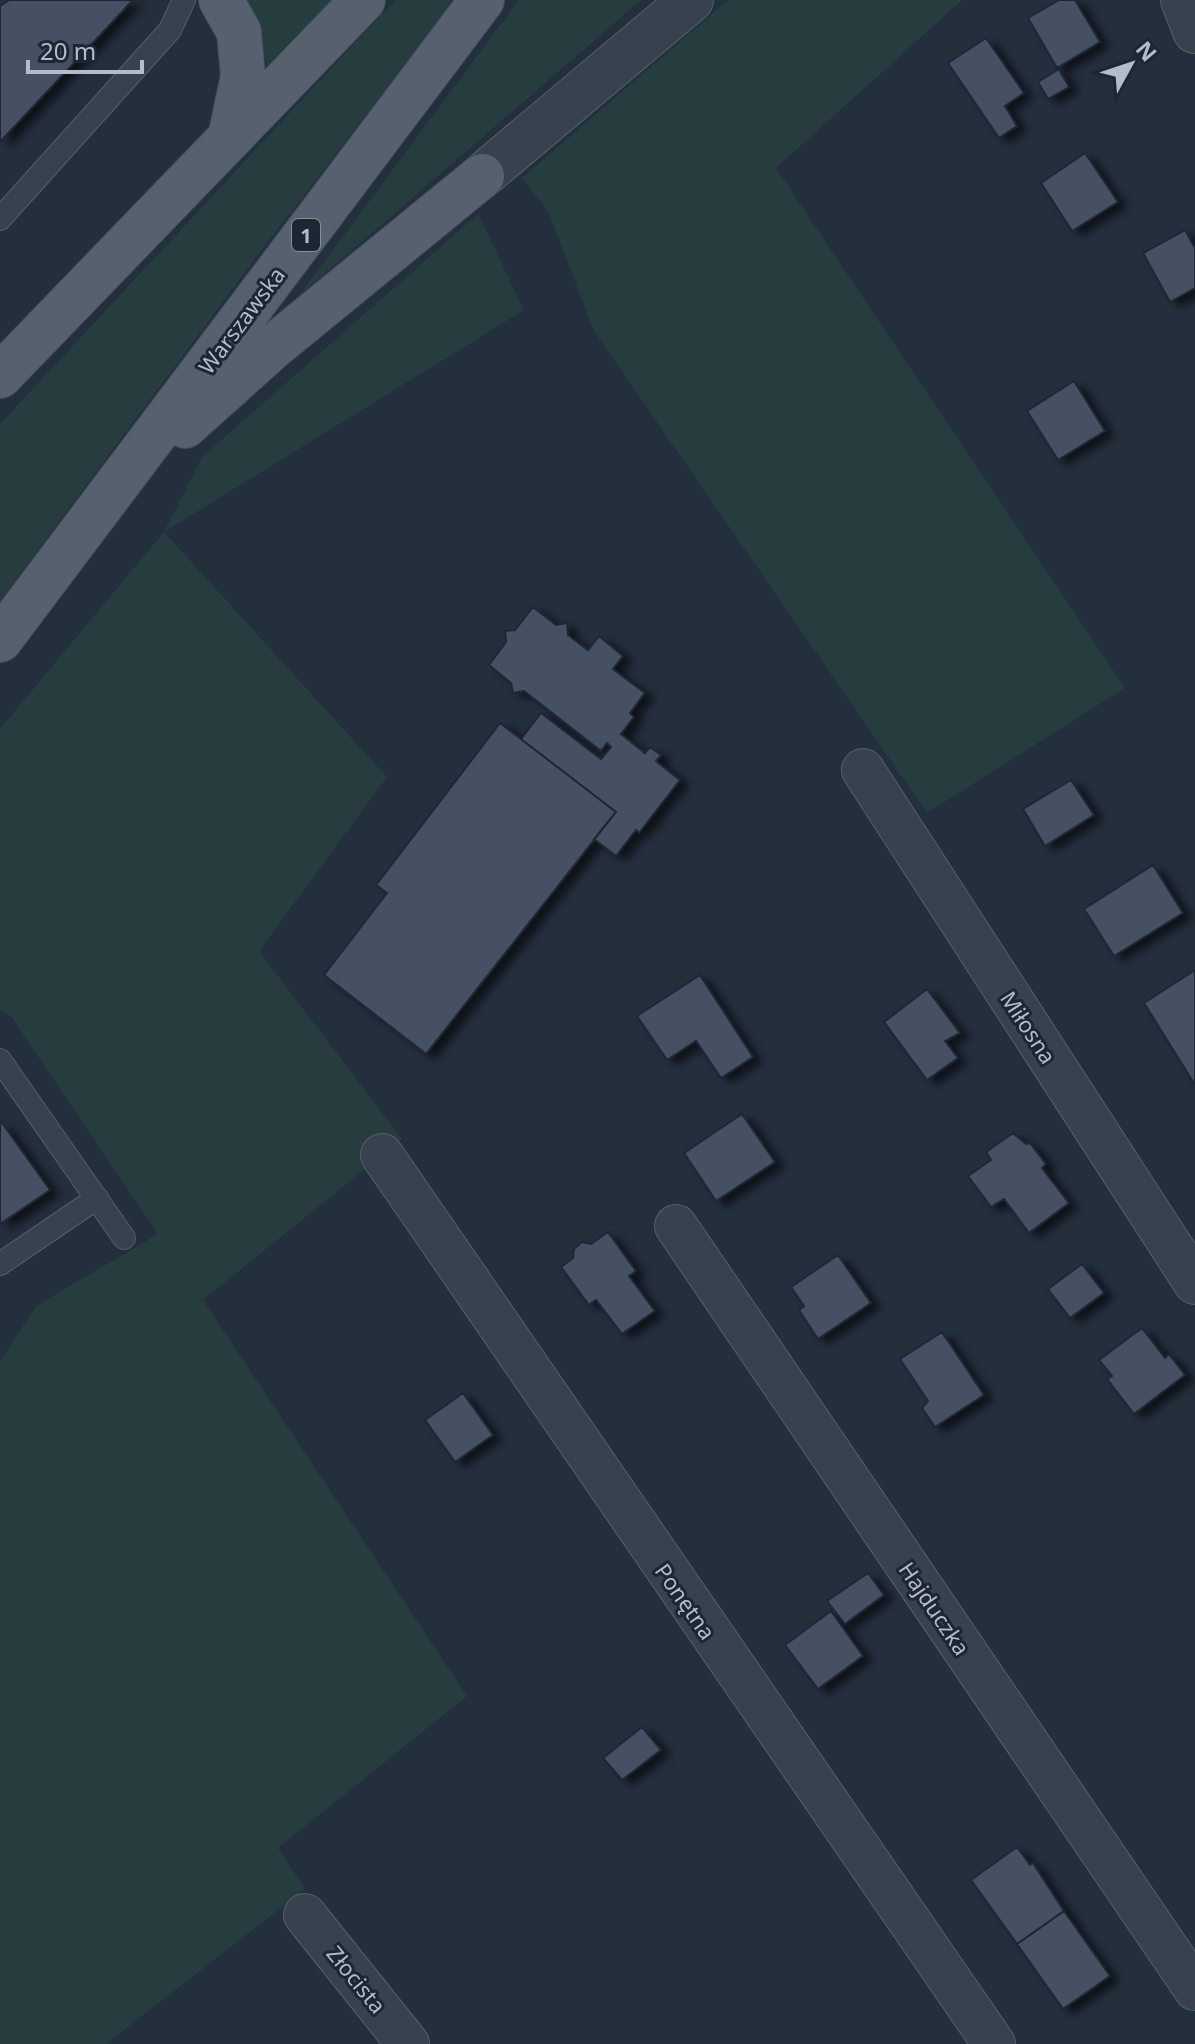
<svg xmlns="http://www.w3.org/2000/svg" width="1195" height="2044" viewBox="0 0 1195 2044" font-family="'Noto Sans',sans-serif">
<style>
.green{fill:#263c3f}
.building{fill:#455162;stroke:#1f2835;stroke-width:2;filter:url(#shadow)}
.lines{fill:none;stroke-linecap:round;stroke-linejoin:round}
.service-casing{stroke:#565f6c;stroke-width:24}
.minor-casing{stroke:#565f6c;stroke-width:44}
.tertiary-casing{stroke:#565f6c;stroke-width:46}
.primary-casing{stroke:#414a57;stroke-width:46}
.service{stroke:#38414e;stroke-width:22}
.minor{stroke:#38414e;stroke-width:42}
.tertiary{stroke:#38414e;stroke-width:44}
.primary{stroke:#56606e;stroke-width:44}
.labels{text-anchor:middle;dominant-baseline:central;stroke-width:6;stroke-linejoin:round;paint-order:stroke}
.shield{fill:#1d2633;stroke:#878f9c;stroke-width:2}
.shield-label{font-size:20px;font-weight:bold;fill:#b4bcc9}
.street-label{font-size:22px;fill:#b4bcc9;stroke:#1d2633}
</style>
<defs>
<filter id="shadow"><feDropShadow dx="9" dy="5" stdDeviation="4" flood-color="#0009"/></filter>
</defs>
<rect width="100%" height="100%" fill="#242f3e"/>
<path class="green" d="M242 0H332L267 65 259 25Z
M395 0H455L261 251 0 601V424Z
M519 0H641L298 297Z
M728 0H962L776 168 1125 688 927 813 594 331 548 211 522 178Z
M478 214 524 310 164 532 387 777 259 951 402 1139 203 1300 467 1696 278 1848 305 1889 106 2044H0V1361L36 1306 158 1234 12 1018 0 1009V729L164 532 202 457Z"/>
<path class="building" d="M9 0H133L0 142V6Z
M1059 0H1075L1100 42 1057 68 1028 18Z
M986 38 1024 93 1005 106 1017 126 999 138 948 63Z
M1059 69 1069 87 1048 99 1038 82Z
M1085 153 1118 202 1072 231 1041 183Z
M1185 230 1195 248V288L1170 302 1143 253Z
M1074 381 1105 431 1058 460 1027 411Z
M533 607 556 625 567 623 568 635 588 650 599 636 623 656 613 669 645 693 630 713 634 717 621 734 645 753 650 747 661 755 656 761 680 780 639 833 636 830 616 856 594 839 616 812 521 739 541 713 601 759 611 747 607 743 601 751 524 691 513 693 511 683 489 665 506 642 505 631 515 630Z
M500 723 616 812 426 1054 324 975 387 893 376 885Z
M1071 780 1094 815 1045 846 1023 809Z
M1153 865 1183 913 1114 956 1084 909Z
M1195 970V1085L1144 1003Z
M700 975 753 1057 721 1078 696 1041 667 1060 637 1016Z
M927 989 960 1033 945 1041 958 1058 927 1080 884 1022Z
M742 1114 775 1162 716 1201 684 1153Z
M0 1120 50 1190 0 1224Z
M1013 1133 1026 1144 1030 1143 1046 1164 1042 1168 1069 1203 1029 1233 1004 1199 991 1207 968 1176 991 1160 986 1152Z
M608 1232 636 1271 629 1276 655 1311 622 1334 596 1300 589 1305 561 1267 573 1258 574 1249 582 1242 591 1244Z
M838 1255 871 1303 818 1339 799 1310 804 1306 791 1287Z
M1082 1264 1104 1293 1070 1318 1048 1289Z
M1142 1328 1165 1358 1169 1354 1185 1375 1134 1414 1107 1379 1112 1376 1099 1360Z
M942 1332 984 1395 935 1427 922 1408 928 1401 900 1359Z
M463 1393 493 1435 455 1462 425 1420Z
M868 1573 884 1595 845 1624 827 1601Z
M831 1611 863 1656 818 1689 785 1645Z
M642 1727 661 1750 622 1780 603 1758Z
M1017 1847 1030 1865 1033 1863 1064 1911 1017 1944 971 1880Z
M1064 1911 1110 1976 1063 2009 1017 1944Z"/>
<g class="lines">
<defs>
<path id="service" d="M0 219 170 30 184 0
M0 1060 124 1238
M0 1264 97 1198"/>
<path id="minor" d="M863 770 1195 1283
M382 1155 994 2044
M676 1226 1195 1989
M305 1915 408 2044"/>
<path id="tertiary" d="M1183 0 1195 31
M482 176 691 0"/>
<path id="primary" d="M221 0 239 32 243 76 230 138
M0 376 363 0
M185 426 273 347 482 176
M0 640 482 0"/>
</defs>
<use href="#service" class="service-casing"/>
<use href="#minor" class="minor-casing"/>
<use href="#tertiary" class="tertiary-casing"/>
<use href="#primary" class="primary-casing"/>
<use href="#service" class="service"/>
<use href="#minor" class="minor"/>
<use href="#tertiary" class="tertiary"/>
<use href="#primary" class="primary"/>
</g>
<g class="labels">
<rect class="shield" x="292" y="219" width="28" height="32" rx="6"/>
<g class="shield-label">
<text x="306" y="235">1</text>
</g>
<g class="street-label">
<text transform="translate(241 320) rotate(-53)">Warszawska</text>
<text transform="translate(1029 1027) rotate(57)">Miłosna</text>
<text transform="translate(686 1601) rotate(55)">Ponętna</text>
<text transform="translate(935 1608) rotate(56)">Hajduczka</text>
<text transform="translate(357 1979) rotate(51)">Złocista</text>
</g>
</g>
<g transform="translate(1131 64) rotate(50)" stroke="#1d2633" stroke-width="6" paint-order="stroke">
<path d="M0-6L14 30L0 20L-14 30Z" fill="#b4bcc9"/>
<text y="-12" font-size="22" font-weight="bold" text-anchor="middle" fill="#b4bcc9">N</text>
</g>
<path d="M28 60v12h114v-12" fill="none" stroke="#b4bcc9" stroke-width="4"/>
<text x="40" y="60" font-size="24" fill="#b4bcc9" stroke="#1d2633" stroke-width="6" paint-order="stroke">20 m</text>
</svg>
